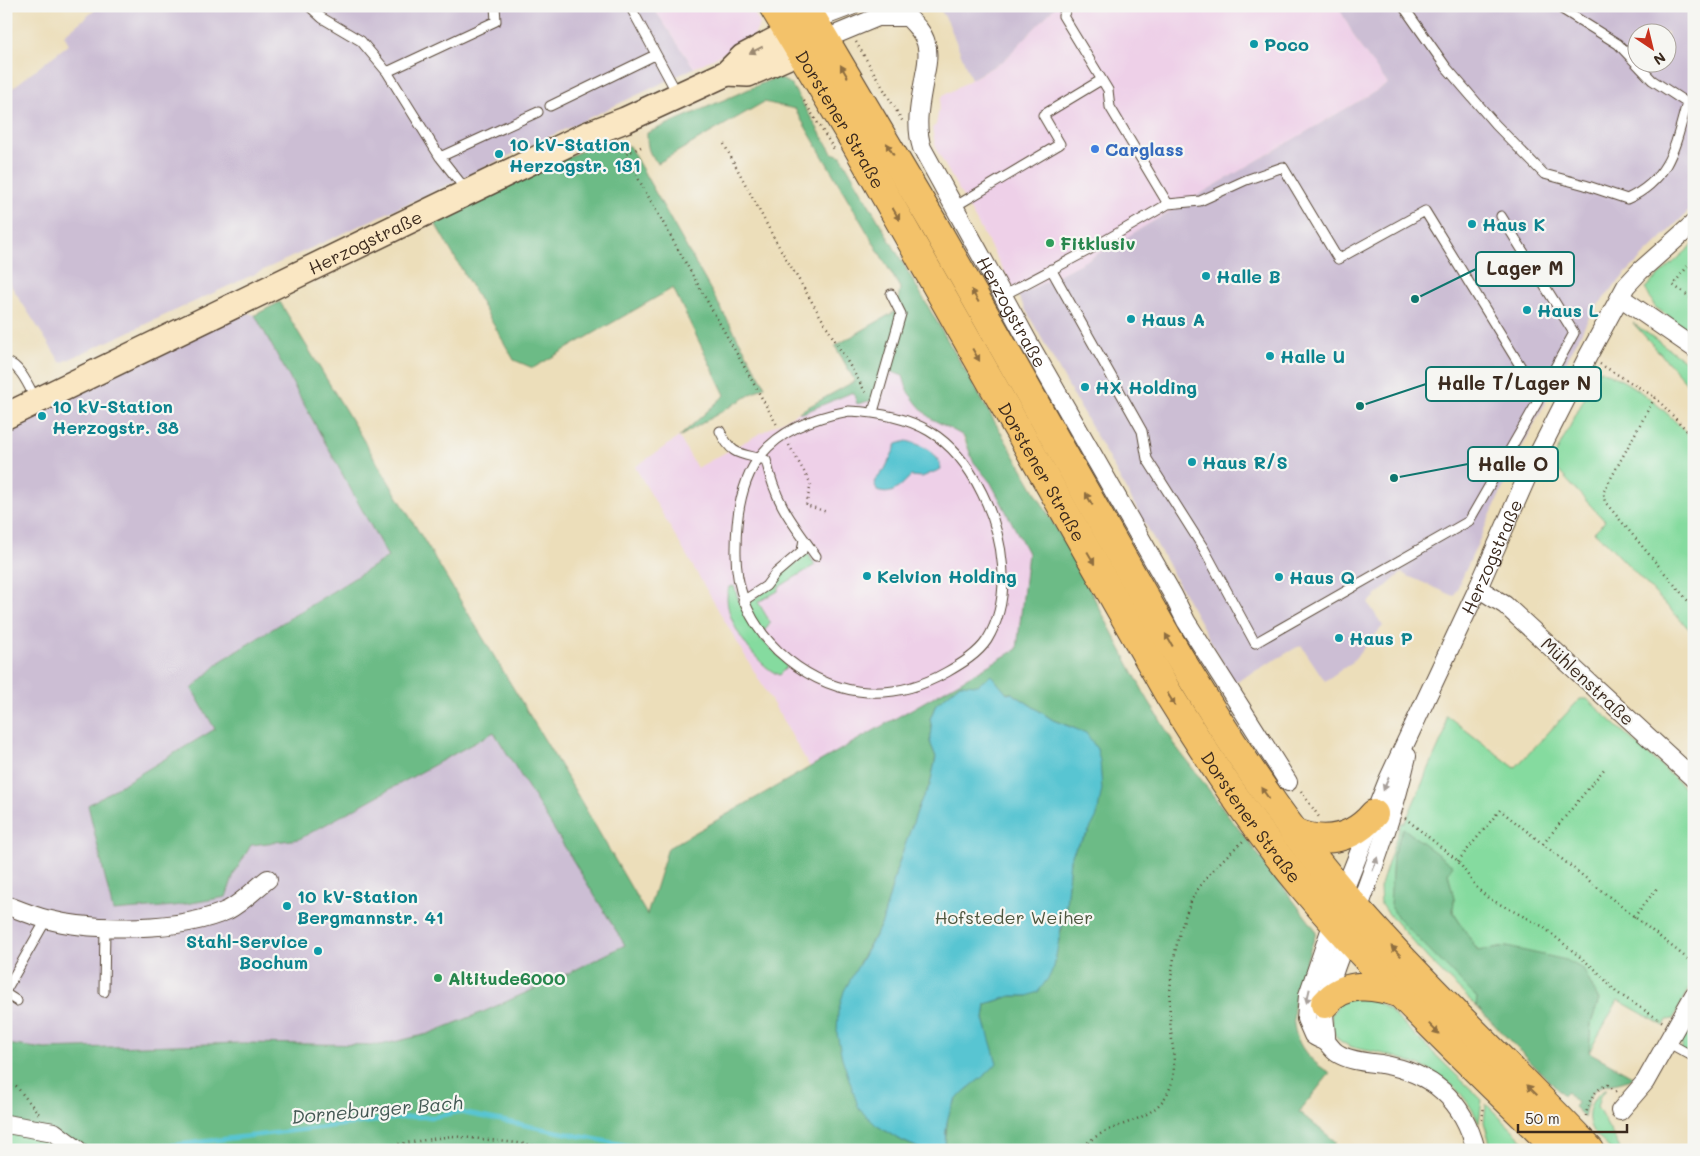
<svg xmlns="http://www.w3.org/2000/svg" width="1700" height="1156" viewBox="0 0 1700 1156" font-family="Mali,sans-serif">
<style>
.built{fill:#eed0e8}
.industrial{fill:#ccbed4;fill-rule:evenodd}
.green{fill:#85db9f;stroke:#60825e}
.forest{fill:#6cbb86;stroke:#547252}
.water{fill:#59c5d2;stroke:#4a7878}
.lines{fill:none;stroke-linecap:round;stroke-linejoin:round}
.stream{stroke:#59c5d2;stroke-width:4.5}
.lane-casing{stroke:#564535;stroke-width:11}
.street-casing{stroke:#564535;stroke-width:20}
.secondary-casing{stroke:#564535;stroke-width:28}
.primary-casing{stroke:#564535;stroke-width:30}
.path{stroke:#564535;stroke-width:2.5;stroke-dasharray:1 4;stroke-linecap:butt}
.lane{stroke:#fff;stroke-width:9}
.street{stroke:#fff;stroke-width:18}
.secondary{stroke:#fae7c3;stroke-width:25}
.primary{stroke:#f3c26a;stroke-width:28}
.oneway{fill:#9a8870}
.oneway2{fill:#8e6e40}
.oneway3{fill:#a79f9a}
.culture-dot{fill:#0f9aa8;stroke:#f6f6f2;stroke-width:2}
.shop-dot{fill:#3f7fe0;stroke:#f6f6f2;stroke-width:2}
.leisure-dot{fill:#2e9e5b;stroke:#f6f6f2;stroke-width:2}
.labels{text-anchor:middle;dominant-baseline:central;stroke-width:4.5;stroke-linejoin:round;paint-order:stroke}
.culture-label{font-size:18px;font-weight:bold;fill:#0d838f;stroke:#f6f6f2;text-anchor:start}
.street-label{font-size:18px;fill:#3b2a1e;stroke:#f6f6f2}
.shop-label{font-size:18px;font-weight:bold;fill:#366cbe;stroke:#f6f6f2;text-anchor:start}
.leisure-label{font-size:18px;font-weight:bold;fill:#27864d;stroke:#f6f6f2;text-anchor:start}
.park-label{font-size:18px;fill:#4e563e;stroke:#f6f6f2}
.water-label{font-size:19px;font-style:italic;fill:#445854;stroke:#f6f6f2}
.leader{fill:none;stroke:#0f766e;stroke-width:2}
.callout-dot{fill:#0f766e;stroke:#f6f6f2;stroke-width:2}
.callout{fill:#f6f6f2;stroke:#0f766e;stroke-width:2}
.callout-label{font-size:19px;text-anchor:middle;font-weight:bold;fill:#3b2a1e}
</style>
<rect width="100%" height="100%" fill="#f6f6f2"/>
<filter id="ink" filterUnits="userSpaceOnUse"><feTurbulence type="fractalNoise" baseFrequency=".02" numOctaves="2"/><feDisplacementMap in="SourceGraphic" scale="10" xChannelSelector="R" yChannelSelector="G"/><feConvolveMatrix kernelMatrix="1 2 1 2 8 2 1 2 1" color-interpolation-filters="sRGB"/></filter>
<filter id="wash" filterUnits="userSpaceOnUse"><feTurbulence type="fractalNoise" baseFrequency=".0096" numOctaves="4" result="noise"/><feDisplacementMap in="SourceGraphic" scale="20" xChannelSelector="R" yChannelSelector="G"/><feGaussianBlur stdDeviation="1.12" result="paint"/><feColorMatrix in="noise" values="0 0 0 0 0 0 0 0 0 0 0 0 0 0 0 0 0 1.4 0 .05"/><feComposite in="paint" operator="in"/></filter>
<g filter="url(#wash)">
<rect width="100%" height="100%" fill="#ecdeba"/>
<path class="built" d="M652 6H751L760 24 752 39 694 68Z
M1056 6H1338L1359 45 1388 84 1089 259 1018 296 936 149 932 128 936 125 941 97 1003 61Z
M881 368 903 376 908 392 918 405 930 417 962 435 973 461 991 483 1028 553 1017 649 810 767 635 467 679 437 697 468 799 412 803 413 853 392Z"/>
<path class="industrial" d="M100 6H652L694 68 435 191 61 363 6 278V93L69 44 64 35Z
M938 6H1056L1003 61 971 79 948 22Z
M1338 6H1694V206L1627 272 1592 312 1515 461 1454 596 1401 573 1368 603 1383 626 1351 663 1325 681 1301 645 1234 683 1018 296 1089 259 1388 84 1359 45ZM1638 32H1668V62H1638Z
M240 311 255 315 388 557 221 661 215 729 88 805 113 911 174 906 226 897 234 874 251 845 299 839 494 732 626 945 559 978 483 1012 428 1034 381 1045 241 1043 45 1049 6 1044V423Z"/>
<path class="green" d="M1694 244V334L1655 307 1645 288Z
M1633 323 1694 367V391Z
M1601 370C1639 386 1667 411 1694 441V634L1606 542 1594 532 1605 521 1551 463 1598 372Z
M804 552 809 555 815 565 779 587 778 591 758 602 770 622 766 629 758 636 779 656 787 667 779 675C755 665 718 613 729 587L734 586 741 607 772 587 775 579 801 559Z
M1580 699H1587L1694 796V981L1673 1019 1667 1020 1664 1026 1618 1000 1589 1052 1591 1023 1599 1000 1591 985 1507 947 1478 951 1453 912 1454 899 1448 873 1403 828 1393 855 1391 906 1399 919 1478 998 1476 1006 1428 959 1381 905 1380 888 1401 823 1405 822 1445 732 1446 715 1515 768Z
M1344 997 1375 1001 1388 1009 1482 1100 1479 1123C1460 1078 1420 1062 1375 1052 1363 1049 1350 1049 1339 1040 1332 1033 1332 1024 1331 1015Z
M1694 1009V1062L1678 1053 1683 1046 1676 1041Z
M1607 1089 1600 1096 1597 1107 1621 1150H1611C1606 1144 1599 1139 1594 1133 1583 1117 1590 1096 1607 1089Z
M1486 1104 1533 1150H1492L1484 1122Z
M6 1124 54 1132 73 1150H6Z"/>
<path class="forest" d="M777 77 791 84 832 153 841 156 1070 552 1144 693 1177 748 1315 929 1316 933C1299 985 1269 1037 1330 1073L1299 1112 1336 1142 1330 1150H943L945 1148 948 1112 960 1095 971 1086 988 1033 984 1019 986 1004 1011 996H1028L1056 950 1065 917 1070 859 1077 845 1088 833 1101 776 1097 749 1074 728 1053 720 1012 693C1002 695 975 685 960 684L936 704 930 719 932 729 930 742 936 757 930 785 920 803 897 868 882 923 859 963 898 1139 923 1150H84L6 1124V1044L45 1049 241 1043 381 1045 428 1034 483 1012 559 978 625 945 494 732 299 839 251 845 234 874 226 897 174 906 113 911 88 805 215 729 192 689 221 661 388 557 255 315 280 302 567 777 647 915 668 848 1017 649 1028 553 991 483 973 461 965 439 962 435 930 418 918 405 908 392 903 376 882 368 873 400 857 404 853 392 803 413 799 412 855 381 835 346 896 311 900 288 795 109 764 102 658 163C648 154 647 147 647 133Z
M597 144 629 146 765 386 679 437 725 395 673 288 533 368 514 360 432 218Z
M1403 828 1453 866 1448 873 1454 899 1453 912 1478 951 1507 947 1566 960 1583 969 1599 1000 1591 1023 1589 1052 1634 1077C1606 1092 1593 1073 1584 1117L1574 1107 1577 1103 1567 1092 1563 1095 1476 1006 1477 998 1399 919 1390 905 1393 855Z"/>
<path class="water" d="M907 441C923 446 937 450 941 469L922 477 911 476C900 486 893 497 877 491L874 482 885 469 897 444Z
M991 675 1007 694 1012 693 1053 720 1086 733 1097 749 1100 761 1102 789 1097 816 1088 833 1077 845 1070 859 1065 917 1061 929 1054 967 1049 977 1038 992 1028 996H1011L986 1004 984 1019 997 1063C989 1073 981 1078 971 1086 947 1104 946 1120 945 1148L923 1150 898 1139 876 1125 859 1109 842 1058 837 1034 838 1012 844 991 882 923 897 868 920 803 930 785 936 757 930 742 932 729 930 719 936 704 960 684 978 685Z"/>
<g class="lines">
<path class="stream" d="M133 1150 409 1117H434L458 1112 650 1150"/>
</g>
</g>
<g filter="url(#ink)">
<g class="lines">
<defs>
<path id="lane" d="M309 6 322 18 361 41 387 72 440 157 466 190
M630 6 678 95
M1068 6 1063 16 1108 90 1110 107 1168 204
M1403 6 1446 67 1495 124 1544 174 1585 185 1627 199C1671 179 1675 145 1687 103L1652 80 1618 44 1557 6
M387 72 496 21 495 6
M550 106 655 55
M440 157 538 112
M954 207 1060 144 1043 115 1101 80
M1501 216 1574 333 1552 373 1535 390
M1004 295 1087 251 1168 204 1200 201 1246 180 1283 167 1338 259 1425 211 1535 390 1538 401 1469 521 1255 643 1204 549 1147 459 1142 431 1051 269
M6 362C20 364 30 389 36 400
M849 411C914 414 953 434 982 493 1003 535 1014 596 987 640 978 654 961 664 947 672 887 706 827 696 778 651 749 623 735 590 736 549 736 466 766 426 849 411Z
M873 412 901 314 891 294
M720 431C732 457 741 453 766 460 776 504 791 521 816 556
M743 601 766 586 775 574 802 551 804 539
M6 990 46 920
M104 992 105 927
M6 994 17 1001
M1667 1042 1694 1057"/>
<g id="street">
<path id="s1" d="M898 6C907 18 922 28 926 43 929 53 927 65 925 74 921 99 914 123 922 148L1030 345 1173 595 1186 621 1288 782"/>
<path d="M814 20 851 6"/>
<path d="M825 39 878 17H907"/>
<path d="M1620 297 1694 348"/>
<path d="M1478 588 1505 605 1694 779"/>
<path d="M6 905C19 910 33 916 46 919 94 932 183 931 228 910 242 903 255 889 268 879"/>
<path d="M1326 1041C1327 1028 1322 1017 1325 1004 1332 971 1346 941 1358 910 1377 859 1395 809 1407 756"/>
<path d="M1620 1111 1645 1082 1694 995"/>
<path d="M6 1124 54 1132 78 1150"/>
<path id="s2" d="M1476 1150C1463 1099 1432 1073 1381 1064 1367 1062 1349 1061 1337 1053 1332 1050 1330 1045 1326 1042 1322 1039 1317 1039 1313 1035L1306 1019 1308 995 1343 893 1388 780 1478 588 1530 470 1588 356 1626 286 1640 271 1694 223"/>
</g>
<g id="secondary">
<path d="M727 73 748 74 818 43"/>
<path id="s3" d="M6 416 586 135 625 120 727 73 743 57 806 24"/>
</g>
<g id="primary">
<path id="s4" d="M773 6 854 141 1169 695C1210 761 1253 827 1303 887 1382 981 1471 1064 1558 1150"/>
<path d="M805 6 932 221 1169 640C1222 729 1277 816 1344 894 1421 984 1509 1064 1590 1150"/>
<path d="M1294 832C1325 845 1353 839 1374 814"/>
<path d="M1325 1004C1345 980 1375 985 1401 994"/>
</g>
</defs>
<use href="#lane" class="lane-casing"/>
<use href="#street" class="street-casing"/>
<use href="#secondary" class="secondary-casing"/>
<use href="#primary" class="primary-casing"/>
<path class="path" d="M856 42 903 122
M804 101 834 149
M724 144 774 238 866 393
M641 147 626 154V157L777 425
M1694 258 1673 285 1694 300
M1600 364 1655 397 1603 493 1605 502 1694 608
M1655 397 1694 438
M789 445 811 484 806 505 827 512
M1301 791 1319 817
M1405 818 1458 861 1476 887 1488 898 1542 926 1596 970 1616 992 1663 1022
M1543 844 1605 768
M1458 861 1500 810 1694 964
M1634 917 1658 887
M6 1084 16 1086 39 1114
M1586 1116C1587 1104 1594 1088 1608 1085L1617 1092
M1482 1120 1484 1106
M359 1150 452 1136 527 1144 549 1150
M1081 1150C1103 1121 1149 1127 1167 1094 1180 1072 1171 1043 1170 1019 1168 981 1175 939 1190 904 1200 880 1224 858 1243 841"/>
<use href="#lane" class="lane"/>
<use href="#street" class="street"/>
<use href="#secondary" class="secondary"/>
<use href="#primary" class="primary"/>
</g>
<defs><path id="oneway-solid" d="M-6-.8H1V-3.2L6.5 0L1 3.2V.8H-6Z" transform="scale(1.25)"/></defs>
<use class="oneway" href="#oneway-solid" transform="translate(756 50) rotate(153)"/>
<g class="oneway2">
<use href="#oneway-solid" transform="translate(844 71) rotate(-120)"/>
<use href="#oneway-solid" transform="translate(890 149) rotate(-120)"/>
<use href="#oneway-solid" transform="translate(896 214) rotate(60)"/>
<use href="#oneway-solid" transform="translate(975 296) rotate(-120)"/>
<use href="#oneway-solid" transform="translate(976 355) rotate(60)"/>
<use href="#oneway-solid" transform="translate(1089 499) rotate(-119)"/>
<use href="#oneway-solid" transform="translate(1091 558) rotate(60)"/>
<use href="#oneway-solid" transform="translate(1169 640) rotate(-120)"/>
<use href="#oneway-solid" transform="translate(1171 699) rotate(58)"/>
<use href="#oneway-solid" transform="translate(1265 793) rotate(-125)"/>
<use href="#oneway-solid" transform="translate(1396 951) rotate(-134)"/>
<use href="#oneway-solid" transform="translate(1434 1029) rotate(46)"/>
<use href="#oneway-solid" transform="translate(1532 1090) rotate(-135)"/>
</g>
<g class="oneway3">
<use href="#oneway-solid" transform="translate(1386 784) rotate(113)"/>
<use href="#oneway-solid" transform="translate(1375 864) rotate(-70)"/>
<use href="#oneway-solid" transform="translate(1308 996) rotate(103)"/>
</g>
</g>
<g class="culture-dot">
<circle cx="1254" cy="44" r="5"/>
<circle cx="499" cy="154" r="5"/>
<circle cx="1472" cy="224" r="5"/>
<circle cx="1206" cy="276" r="5"/>
<circle cx="1527" cy="310" r="5"/>
<circle cx="1131" cy="319" r="5"/>
<circle cx="1270" cy="356" r="5"/>
<circle cx="1085" cy="387" r="5"/>
<circle cx="42" cy="416" r="5"/>
<circle cx="1192" cy="462" r="5"/>
<circle cx="867" cy="576" r="5"/>
<circle cx="1279" cy="577" r="5"/>
<circle cx="1339" cy="638" r="5"/>
<circle cx="287" cy="906" r="5"/>
<circle cx="318" cy="951" r="5"/>
</g>
<circle class="shop-dot" cx="1095" cy="149" r="5"/>
<g class="leisure-dot">
<circle cx="1050" cy="243" r="5"/>
<circle cx="438" cy="978" r="5"/>
</g>
<g class="labels">
<g class="culture-label">
<text x="1264" y="44">Poco</text>
<text x="509" y="144">10 kV-Station<tspan x="509" dy="21">Herzogstr. 131</tspan></text>
<text x="1482" y="224">Haus K</text>
<text x="1216" y="276">Halle B</text>
<text x="1537" y="310">Haus L</text>
<text x="1141" y="319">Haus A</text>
<text x="1280" y="356">Halle U</text>
<text x="1095" y="387">HX Holding</text>
<text x="52" y="406">10 kV-Station<tspan x="52" dy="21">Herzogstr. 38</tspan></text>
<text x="1202" y="462">Haus R/S</text>
<text x="877" y="576">Kelvion Holding</text>
<text x="1289" y="577">Haus Q</text>
<text x="1349" y="638">Haus P</text>
<text x="297" y="896">10 kV-Station<tspan x="297" dy="21">Bergmannstr. 41</tspan></text>
<text x="308" y="941" text-anchor="end">Stahl-Service<tspan x="308" dy="21">Bochum</tspan></text>
</g>
<g class="street-label">
<text stroke="none"><textPath href="#s4" startOffset="132">Dorstener Straße</textPath></text>
<text stroke="none"><textPath href="#s3" startOffset="399">Herzogstraße</textPath></text>
<text stroke="none"><textPath href="#s1" startOffset="340">Herzogstraße</textPath></text>
<text stroke="none"><textPath href="#s4" startOffset="538">Dorstener Straße</textPath></text>
<text stroke="none"><textPath href="#s2" startOffset="730">Herzogstraße</textPath></text>
<text transform="translate(1588 681) rotate(43)">Mühlenstraße</text>
<text stroke="none"><textPath href="#s4" startOffset="942">Dorstener Straße</textPath></text>
</g>
<g class="shop-label">
<text x="1105" y="149">Carglass</text>
</g>
<g class="leisure-label">
<text x="1060" y="243">Fitklusiv</text>
<text x="448" y="978">Altitude6000</text>
</g>
<g class="park-label">
<text x="1014" y="917">Hofsteder Weiher</text>
</g>
<g class="water-label">
<text transform="translate(377 1109) rotate(-5)">Dorneburger Bach</text>
</g>
</g>
<path class="leader" d="M1415 299L1476 269M1360 406L1426 384M1394 478L1468 464"/>
<g class="callout-dot">
<circle cx="1415" cy="299" r="5"/>
<circle cx="1360" cy="406" r="5"/>
<circle cx="1394" cy="478" r="5"/>
</g>
<g class="callout">
<rect x="1476" y="252" width="98" height="34" rx="5"/>
<rect x="1426" y="367" width="175" height="34" rx="5"/>
<rect x="1468" y="447" width="90" height="34" rx="5"/>
</g>
<g class="callout-label">
<text x="1525" y="275">Lager M</text>
<text x="1514" y="390">Halle T/Lager N</text>
<text x="1513" y="471">Halle O</text>
</g>
<rect width="1700" height="1156" fill="none" stroke="#f6f6f2" stroke-width="25"/>
<g transform="translate(1652 48) rotate(145)"><circle r="24" fill="#f6f6f2" stroke="#aba49d"/>
<path d="M0-4L9 19L0 12L-9 19Z" fill="#c8321e"/>
<text y="-8" font-size="14" font-weight="bold" text-anchor="middle" fill="#3b2a1e">N</text>
</g>
<path d="M1518 1124v8h109v-8" fill="none" stroke="#3b2a1e" stroke-width="2.5"/>
<text x="1525" y="1124" font-size="15" fill="#3b2a1e" stroke="#f6f6f2" stroke-width="4" paint-order="stroke">50 m</text>
</svg>
